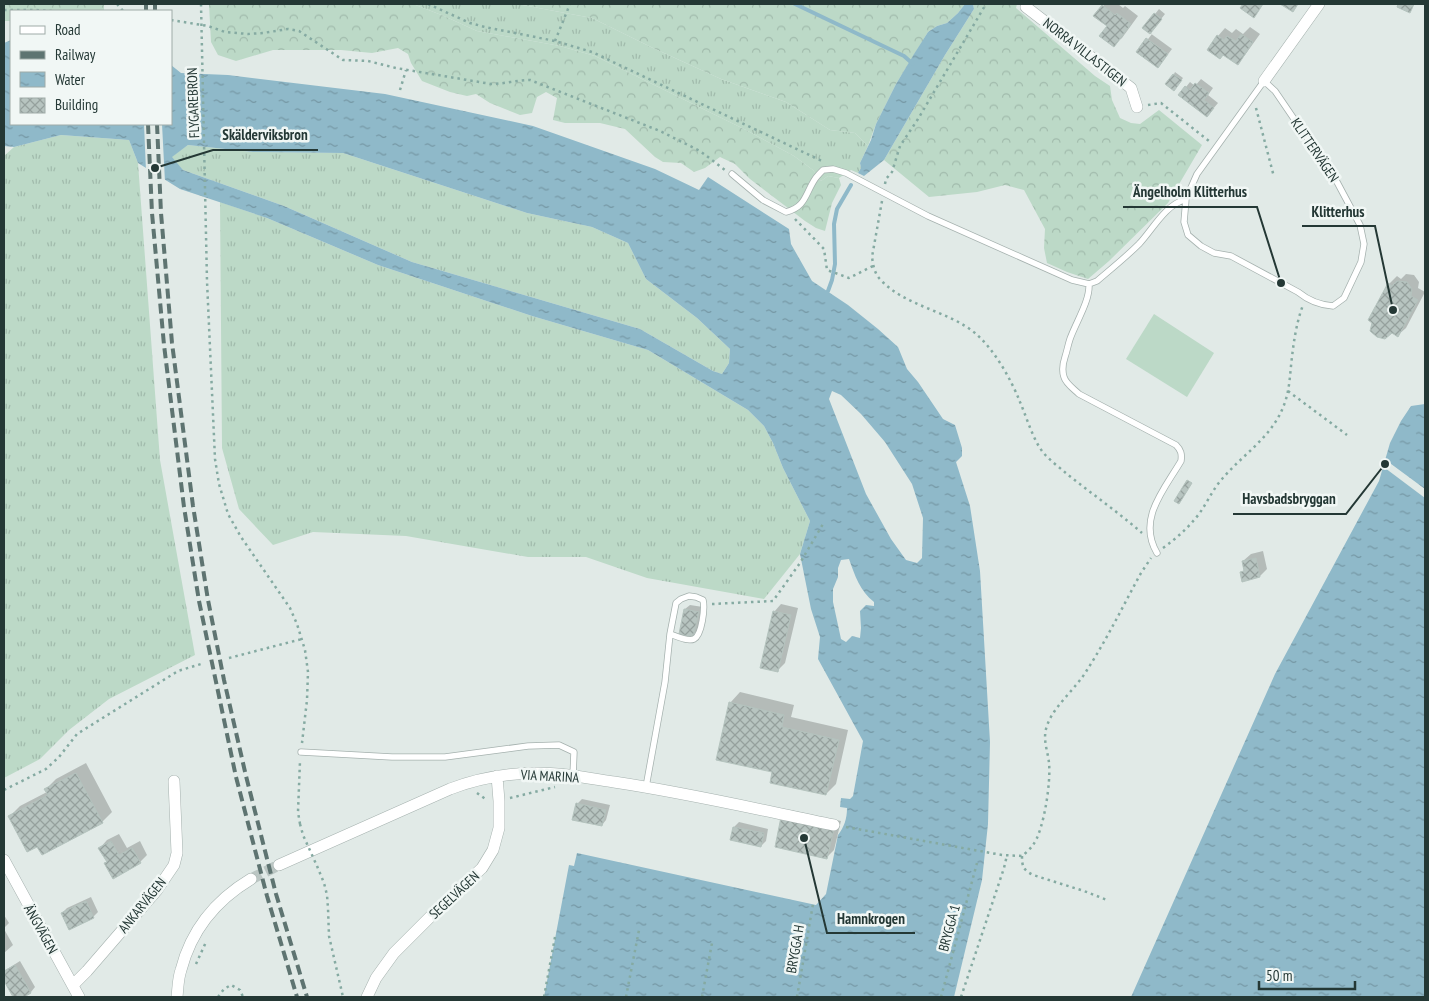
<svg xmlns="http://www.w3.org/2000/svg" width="1429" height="1001" viewBox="0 0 1429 1001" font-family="'PT Sans Narrow',sans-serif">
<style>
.grass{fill:url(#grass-tufts)}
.forest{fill:url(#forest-crowns)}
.pitch{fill:#bcd9c7}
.water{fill:url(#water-ripples);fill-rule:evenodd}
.pier{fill:#e1eae7}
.shadow{fill:#0003}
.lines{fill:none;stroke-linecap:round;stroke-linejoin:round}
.stream{stroke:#8fb9c9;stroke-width:4}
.building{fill:url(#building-cross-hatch);stroke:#b4c3be}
.street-tunnel{stroke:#bbc6c3;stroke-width:11;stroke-dasharray:11 5.5;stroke-linecap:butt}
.lane-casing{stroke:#a5b1ae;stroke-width:7}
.street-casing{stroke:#a5b1ae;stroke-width:12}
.path{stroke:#85aaa2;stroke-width:2.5;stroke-dasharray:2.5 4;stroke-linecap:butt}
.lane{stroke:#fff;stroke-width:5.5}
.street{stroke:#fff;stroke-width:11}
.rail{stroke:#5e7471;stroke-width:4;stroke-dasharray:10 5;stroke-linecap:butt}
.path-bridge{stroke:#85aaa2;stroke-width:2.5;stroke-dasharray:2.5 4;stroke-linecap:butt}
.labels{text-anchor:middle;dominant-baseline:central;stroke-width:5;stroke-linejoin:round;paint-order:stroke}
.street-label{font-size:14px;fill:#243835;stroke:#f1f7f5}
.leader{fill:none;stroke:#243835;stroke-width:2}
.callout-dot{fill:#243835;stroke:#f1f7f5;stroke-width:2}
.callout-label{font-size:15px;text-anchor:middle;font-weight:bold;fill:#243835;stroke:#f1f7f5;stroke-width:5;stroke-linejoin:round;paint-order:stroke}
</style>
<defs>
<pattern id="grass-tufts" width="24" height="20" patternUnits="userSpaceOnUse" patternTransform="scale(1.25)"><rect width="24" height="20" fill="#bcd9c7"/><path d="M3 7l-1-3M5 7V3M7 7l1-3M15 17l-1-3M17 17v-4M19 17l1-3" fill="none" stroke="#a1bbac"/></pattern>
<pattern id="forest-crowns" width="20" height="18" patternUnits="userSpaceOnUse" patternTransform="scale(1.25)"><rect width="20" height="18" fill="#bcd9c7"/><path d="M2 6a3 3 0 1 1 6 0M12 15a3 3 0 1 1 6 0" fill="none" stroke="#a1bbac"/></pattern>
<pattern id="water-ripples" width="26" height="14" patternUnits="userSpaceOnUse" patternTransform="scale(1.25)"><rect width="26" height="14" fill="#8fb9c9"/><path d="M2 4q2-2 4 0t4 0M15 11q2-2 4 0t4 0" fill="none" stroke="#7597a4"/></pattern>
<pattern id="building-cross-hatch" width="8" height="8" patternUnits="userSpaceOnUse" patternTransform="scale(1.25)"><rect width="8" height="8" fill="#b7c4c0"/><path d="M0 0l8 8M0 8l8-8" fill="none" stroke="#95a09d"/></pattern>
</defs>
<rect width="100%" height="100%" fill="#e1eae7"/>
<path class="grass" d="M413 4H517L592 18 653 48 721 79 786 102 830 130 855 133 868 146 860 163 861 168 858 173 851 170 839 178 828 176 821 181 813 170 794 156 746 130 595 56 560 46 477 31 444 16Z
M61 135 129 140 138 163 160 460 195 655 109 699 69 730 40 759 4 778V156L14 147Z
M188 145 253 152 343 153 527 213 592 227 628 243 646 279 697 318 730 349 729 363 722 374 713 371 640 329 412 262 284 206 183 170 171 157Z
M220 202 267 218 378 265 532 316 648 350 748 410 764 426 773 443 783 468 810 521 800 554 764 599 647 578 586 557H528L406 536 313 532 273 545 239 509 222 448Z"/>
<path class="forest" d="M4 4H104V11H11V21H4Z
M209 4H413L444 16 477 31 560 46 595 56 746 130 794 156 813 170 821 181 828 176 839 178 841 185 832 203 825 231 816 228 805 221 750 179 735 164 720 157 705 168 694 172 681 163 663 162 655 157 625 129 600 123H565L553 120 557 98 546 92 537 97 532 113 520 115 490 103 476 94 467 96 450 92 422 81 411 63 408 54 398 48 372 53 341 50H273L236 61 218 55 211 42Z
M517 4H919L923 5 930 4H965L958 13 947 23 937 26 928 32 896 84 876 124 868 146 855 133 830 130 786 102 721 79 653 48 592 18Z
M973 4H1017L1016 8 1095 76 1110 86 1112 100 1120 118 1131 123 1140 124 1159 110 1202 145 1168 203 1109 261 1088 279 1067 272 1047 263 1044 248 1045 229 1024 190 1005 185 977 192 929 197 884 160 945 55 974 9Z"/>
<path class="pitch" d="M1154 314 1214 353 1187 397 1126 359Z"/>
<path class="water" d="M965 4H973L974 9 945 55 884 160 864 176 858 173 861 168 860 163 871 140 876 124 896 84 914 54 928 32 937 26 947 23 958 13Z
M11 40V124H171V65L181 73 228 75 385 94 533 126 655 169 699 190 708 177 789 229 791 244 812 281 848 305 878 329 898 347 907 369 918 382 943 419 955 425 962 448V456L956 462 970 506 980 571 990 742 988 824 982 880 954 997H544L569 865 574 866 577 853 816 905 826 894 838 835C844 827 847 819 847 808L840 807 841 798 850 799 853 796 863 741 818 659 820 637 811 609 800 554 810 521 783 468 773 443 764 426 748 410 648 350 532 316 378 265 267 218 180 189 138 163 129 140 61 135 14 147 4 146V43ZM188 145 253 152 343 153 527 213 592 227 628 243 646 279 697 318 730 349 729 363 722 374 713 371 640 329 412 262 284 206 183 170 172 157ZM832 391 841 395 861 414 885 442 912 484 923 518 922 558 917 563 906 560 891 539 866 494 829 399ZM849 559C855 576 860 591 874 602V606L866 605 860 611 861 628 860 638 852 636 846 642 841 639 833 602V589L838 577V568L841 560Z
M1425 404V997H1131L1275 674 1379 481 1390 443 1401 421 1411 406Z"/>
<path class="pier" d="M144 124H162L165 182 146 171Z
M1383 458 1425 489V498L1381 465Z"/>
<path class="shadow" d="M1105 4H1118L1123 8 1125 6 1138 16 1122 38 1114 45 1108 26 1095 16Z
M1159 9 1165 14 1150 33 1172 49 1162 62 1138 52 1152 34 1144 28Z
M1250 27 1260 34 1245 55 1237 63 1218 36 1225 28 1232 33 1236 29 1243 34Z
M1175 72 1183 78 1176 87 1174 74Z
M1201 79 1213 88 1208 95 1218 103 1207 116 1186 87 1190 82 1195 86Z
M1406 274 1414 275 1419 282 1418 288 1425 292 1406 328 1398 335 1389 284 1397 276 1401 279Z
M1263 551 1267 569 1260 576 1242 573 1245 569 1243 561 1251 554Z
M781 604 798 608 785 663 778 670 774 612Z
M690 605 703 607 698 630 693 635 685 609Z
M740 692 794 705 791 717 848 730 836 784 826 794 774 771 730 703Z
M86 763 112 812 102 822 10 816 20 806 47 792 46 789 56 779Z
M582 799 610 805 606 820 602 825 577 804Z
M790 810 841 821 834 850 827 857Z
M739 822 768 829 766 841 761 846 734 827Z
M119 834 127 848 140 841 147 855 140 862H108L100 848 107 840Z
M91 897 98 912 93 917 62 913 67 908Z
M4 915 9 923 4 928Z
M4 929 13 945 4 953Z
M20 961 35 987 31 992 21 997H14L4 979V971Z"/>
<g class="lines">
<path class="stream" d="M795 4 904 56 913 64
M828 291 832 280 835 264 834 224 837 209 851 185"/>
</g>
<path class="building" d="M1243 4H1263L1254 18 1240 8Z
M1280 4H1298L1293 12Z
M1398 4H1414L1410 13 1397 7Z
M1102 5 1115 15 1117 13 1131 24 1114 47 1099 36 1107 26 1093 16Z
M1154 13 1162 19 1150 34 1142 28Z
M1241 34 1253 42 1238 65 1223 55 1220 59 1207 50 1217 35 1224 40 1227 36 1236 41Z
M1146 38 1168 54 1158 68 1136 52Z
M1173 74 1182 80 1174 91 1165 84Z
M1195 83 1209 93 1204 100 1214 108 1207 117 1178 95 1185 86 1190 90Z
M1397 281 1407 282 1412 289 1411 296 1418 300 1398 337 1392 333 1385 339 1377 337 1370 331 1372 323 1368 320 1388 283 1392 286Z
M1187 480 1192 483 1179 504 1174 501Z
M1256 558 1260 577 1242 582 1240 572 1244 571 1242 561Z
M684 609 699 612 693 637 679 634Z
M773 611 791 615 778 672 760 668Z
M729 702 784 715 782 727 839 740 826 795 770 783 772 772 716 760Z
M76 773 103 823 42 855 37 847 27 852 8 816 48 795 44 789Z
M576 803 606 810 602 826 572 820Z
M781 817 834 829 827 859 775 847Z
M733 827 764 833 761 847 730 840Z
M111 841 119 855 132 848 141 863 113 879 104 863 107 862 98 848Z
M86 901 94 918 69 930 61 913Z
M15 965 31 993 24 997H13L4 981V971Z"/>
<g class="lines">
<path class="street-tunnel" d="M251 879 279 865"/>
<defs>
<path id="lane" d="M1264 81 1275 91 1337 182 1360 225 1364 244 1361 262 1344 298 1333 306C1319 305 1309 301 1298 292L1231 256 1214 253 1201 246 1188 235 1184 222 1186 199 1197 174Z
M732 174 763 200 786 212C806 207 805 194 815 179 817 176 820 173 823 170L833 169 846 173 928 216 1072 280 1089 284 1097 281C1111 269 1126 257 1139 244 1153 229 1165 205 1186 199
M1089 284C1090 301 1076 322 1070 339 1068 345 1067 351 1065 357 1063 363 1062 371 1064 377 1066 384 1074 389 1079 394L1176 445C1181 450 1182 454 1181 461 1164 490 1137 519 1157 553
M301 752 392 757H445L528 746 559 745 574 752 573 776
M646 787 665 682 670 634 676 603 681 599 689 596 696 597 703 600C705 608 702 635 694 639 688 642 676 636 670 634"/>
<path id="street" d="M1027 4 1026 7 1131 88 1137 107
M1264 81 1319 4
M4 860 79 997
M279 865 450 789C476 779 503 774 531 773 558 772 588 778 614 782 688 793 761 810 834 825
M73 985 87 971 157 890 174 865 177 853 174 781
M177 997C178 988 178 978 181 970 191 931 216 900 251 879
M367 997 376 978 394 953 432 915 482 868 493 850 499 828V801L497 776"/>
</defs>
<use href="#lane" class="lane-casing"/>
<use href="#street" class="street-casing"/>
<path class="path" d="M117 4 123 11
M201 4 207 281 215 459 219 484 228 514 241 537 290 608 297 624 305 650 308 672 307 700 302 743
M428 4 470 23 485 27 555 41 592 52 822 161
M4 10H35L54 11
M171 20 208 26 225 32 248 34 263 33 288 29 299 31 343 60 368 61 396 68 491 84C504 84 517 80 530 80L660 131 700 151 725 170
M555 41 570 4
M400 90 406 70
M1148 105 1161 103 1209 141
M1256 108 1274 177
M885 184 886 179 892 172 900 146 918 119 986 4
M882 201 872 257C873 264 874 272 879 278 903 306 947 310 975 333 994 349 1011 379 1020 402 1027 418 1032 437 1042 451 1049 460 1059 467 1067 474 1092 494 1118 512 1142 533
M795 219 824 249 827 270 849 278 873 266
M1288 391 1347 435
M1163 548C1177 538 1188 528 1199 514 1207 503 1213 489 1222 479 1244 453 1274 436 1285 402 1290 388 1290 372 1292 357 1294 339 1297 321 1303 305
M712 604 773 601 800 563 823 524
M229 658 302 639
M4 790 46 769 59 757 77 734 178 671 201 664
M477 793 487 800
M510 798 555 787
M300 824 298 812 300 761
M846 827 1002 855 1022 856C1026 853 1030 849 1033 845 1044 830 1051 782 1049 763 1048 752 1043 741 1046 729 1051 708 1076 689 1087 670 1107 639 1123 606 1141 573L1151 558
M1022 856C1022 866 1023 870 1033 875L1084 891 1107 900
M317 866 324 883 327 895 328 908 329 936 343 997
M196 964 206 942
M218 997 224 989 231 985 240 990 243 997
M544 997 555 937
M626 997 639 930
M702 997 712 943
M797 997 813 904
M941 997 977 863
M961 997 1004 868 1007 855"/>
<use href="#lane" class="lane"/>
<use href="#street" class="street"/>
<path class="rail" d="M146 4V11
M155 4V11
M148 124 152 213 164 345 184 507 199 601 236 777 267 896 297 997
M157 124 161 213 172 343 193 506 208 600 224 680 246 776 276 894 307 997"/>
<path class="path-bridge" d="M300 824 303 835 317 866"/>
</g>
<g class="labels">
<g class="street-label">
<text transform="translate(1085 52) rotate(38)">NORRA VILLASTIGEN</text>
<text transform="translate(193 103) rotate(-92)">FLYGAREBRON</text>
<text transform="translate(1315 150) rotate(56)">KLITTERVÄGEN</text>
<text transform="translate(550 776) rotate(3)">VIA MARINA</text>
<text transform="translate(454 895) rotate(-43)">SEGELVÄGEN</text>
<text transform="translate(142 905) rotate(-51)">ANKARVÄGEN</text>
<text transform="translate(949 928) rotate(-75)">BRYGGA 1</text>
<text transform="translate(41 929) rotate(61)">ÄNGVÄGEN</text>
<text transform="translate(795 949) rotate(-80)">BRYGGA H</text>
</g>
</g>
<path class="leader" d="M155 168L213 150H318M1281 283L1257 207H1123M1393 310L1375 226H1302M1385 464L1346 514H1233M804 838L827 933H915"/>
<g class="callout-dot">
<circle cx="155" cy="168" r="5"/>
<circle cx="1281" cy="283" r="5"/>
<circle cx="1393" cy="310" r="5"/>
<circle cx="1385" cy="464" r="5"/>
<circle cx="804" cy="838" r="5"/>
</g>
<g class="callout-label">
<text x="265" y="140">Skälderviksbron</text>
<text x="1190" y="197">Ängelholm Klitterhus</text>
<text x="1338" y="217">Klitterhus</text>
<text x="1289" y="504">Havsbadsbryggan</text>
<text x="871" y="924">Hamnkrogen</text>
</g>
<rect width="1429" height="1001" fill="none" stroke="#243835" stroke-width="10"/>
<rect x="10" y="10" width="162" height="115" fill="#f1f7f5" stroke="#9faba8"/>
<rect x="20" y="26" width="25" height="8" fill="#ffffff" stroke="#9faba8"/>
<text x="55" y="35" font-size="15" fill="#243835">Road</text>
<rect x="20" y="51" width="25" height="8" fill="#5e7471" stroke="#9faba8"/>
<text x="55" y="60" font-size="15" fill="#243835">Railway</text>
<rect x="20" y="72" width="25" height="15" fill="url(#water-ripples)" stroke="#9faba8"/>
<text x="55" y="85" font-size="15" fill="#243835">Water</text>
<rect x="20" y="98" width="25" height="15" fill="url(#building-cross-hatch)" stroke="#9faba8"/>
<text x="55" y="110" font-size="15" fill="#243835">Building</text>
<path d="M1259 981v8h96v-8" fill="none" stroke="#243835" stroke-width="2.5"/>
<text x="1266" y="981" font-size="15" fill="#243835" stroke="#f1f7f5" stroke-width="4" paint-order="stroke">50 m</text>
</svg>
